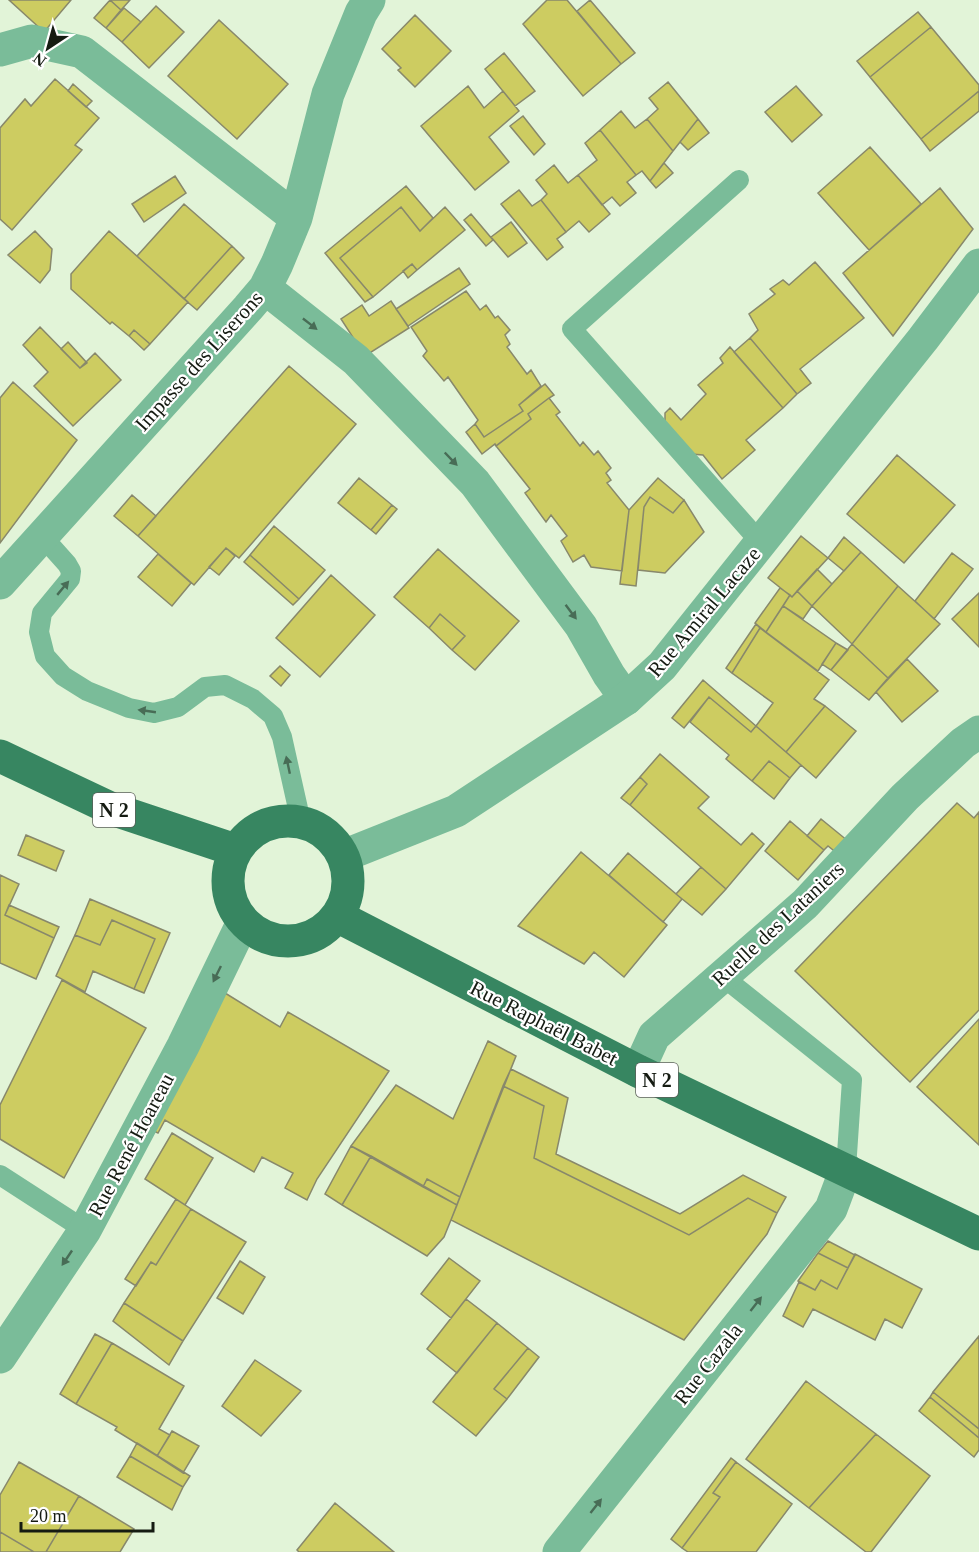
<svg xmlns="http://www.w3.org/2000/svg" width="979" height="1552" viewBox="0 0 979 1552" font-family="Georgia,serif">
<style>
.building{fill:#cdcc61;stroke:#88886b;stroke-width:1.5}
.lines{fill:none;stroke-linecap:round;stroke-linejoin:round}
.service{stroke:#7abc99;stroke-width:20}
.minor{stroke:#7abc99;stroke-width:33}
.tertiary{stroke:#7abc99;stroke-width:33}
.primary{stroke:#378661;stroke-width:33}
.oneway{fill:#486c56}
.labels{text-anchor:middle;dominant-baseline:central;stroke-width:4.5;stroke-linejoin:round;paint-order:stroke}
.shield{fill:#fff;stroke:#5b5f59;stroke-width:1.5}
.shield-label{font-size:20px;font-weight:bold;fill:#151b12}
.street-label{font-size:21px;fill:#151b12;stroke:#fff}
</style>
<rect width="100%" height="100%" fill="#e2f4d8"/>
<path class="building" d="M9 0H71L44 32Z
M110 0H130L121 10Z
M110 0 121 10 106 28 94 18Z
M547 0H567L621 64 583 96 523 24Z
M590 0 635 53 621 64 577 11Z
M156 6 184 32 149 68 122 42Z
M124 8 141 22 122 42 106 28Z
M918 12 931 27 870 77 857 61Z
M415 15 451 51 415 87 398 70 401 68 382 49Z
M219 20 288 84 237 139 168 76Z
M931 27 979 85V91L921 139 870 77Z
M504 53 535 91 515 106 485 69Z
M55 79 99 118 75 145 82 150 12 230 0 219V128L25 99 31 106Z
M668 82 698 119 673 151 647 119 658 109 649 98Z
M73 84 92 101 86 107 68 91Z
M468 86 484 108 503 91 519 111 489 137 509 162 475 190 421 126Z
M796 86 822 115 792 142 765 112Z
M979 91V111L930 151 921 139Z
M621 111 635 128 647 119 673 151 650 181 642 171 636 175 600 130Z
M523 116 545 144 534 155 510 126Z
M698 119 709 133 688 150 680 142Z
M600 130 636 175 627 182 636 193 620 206 612 197 602 205 578 175 597 160 585 143Z
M870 147 921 204 869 250 818 193Z
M664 163 673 173 656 188 650 181Z
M554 165 568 183 578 175 610 214 589 232 579 221 566 232 541 200 547 194 536 180Z
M175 176 186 193 144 222 132 204Z
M406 186 433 218 420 231 401 207 340 258 373 297 365 302 325 253Z
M940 188 973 229 893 336 843 273Z
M519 190 532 206 541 200 566 232 557 239 563 247 547 260 501 204Z
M184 204 232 246 184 299 137 256Z
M401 207 420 231 445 207 465 230 417 270 412 264 373 297 340 258Z
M471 214 493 240 486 246 464 220Z
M511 222 527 243 508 257 491 237Z
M35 231 52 249 50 270 40 283 8 255Z
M109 231 188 302 150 344 134 330 129 336 112 322 110 324 71 289V274Z
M232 246 244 258 197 310 184 299Z
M815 262 864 318 800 369 811 383 797 394 750 338 758 330 749 314 775 294 770 289 783 280 789 285Z
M412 264 417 270 408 278 403 271Z
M459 268 470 284 408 326 396 309Z
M466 291 480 310 486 305 495 318 498 316 510 330 505 335 510 344 507 347 527 374 531 370 541 386 519 405 523 411 484 437 475 424 478 420 448 377 444 381 423 356 427 351 411 327Z
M391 301 409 328 365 356 341 319 362 305 369 316Z
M40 327 80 368 95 353 121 380 73 426 34 386 48 372 23 345Z
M134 330 150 344 144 350 129 336Z
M750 338 797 394 783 408 734 352Z
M68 342 87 363 80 368 61 349Z
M730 347 783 408 746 440 755 450 722 479 703 455 691 454 665 427V413L670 408 681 420 706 394 698 385 723 363 720 358Z
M289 366 356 424 239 558 226 548 194 585 138 536Z
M13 382 77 440 0 543V398Z
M545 384 554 395 549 398 528 414 531 419 496 446 495 444 482 454 466 432 475 424 484 437 523 411 519 405Z
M549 398 560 412 556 415 580 446 583 442 594 455 598 451 611 468 606 473 611 480 607 483 629 510 622 571 591 567 584 555 573 562 561 541 567 536 551 515 546 522 525 493 530 489 496 446 531 419 528 414Z
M897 455 955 505 904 563 847 514Z
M359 478 392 505 371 530 338 503Z
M658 478 684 500 673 513 650 497 644 507 636 586 620 584 629 510Z
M132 495 156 516 138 536 114 516Z
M650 497 673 513 684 500 704 532 665 573 638 570 644 507Z
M392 505 397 509 376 534 371 530Z
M274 526 325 570 299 599 250 555Z
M801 536 828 558 792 597 768 578Z
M844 537 861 552 844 571 828 558Z
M226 548 235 556 219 575 209 567Z
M438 549 519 621 475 670 452 650 465 636 440 614 429 628 394 597Z
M861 552 898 586 852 644 812 606Z
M952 553 973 569 934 619 915 601Z
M158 554 191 583 172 606 138 577Z
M250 555 299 599 293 605 244 562Z
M817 569 832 584 812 606 797 591Z
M331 575 375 615 320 677 276 638Z
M898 586 940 624 888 678 852 644Z
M780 588 790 595 766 632 755 623Z
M797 591 812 606 803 619 783 606 790 595 792 597Z
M979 593V647L952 619Z
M783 606 836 643 818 671 766 632Z
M440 614 465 636 452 650 429 628Z
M756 624 760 628 732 673 726 668Z
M760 628 829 680 814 699 825 706 786 752 756 726 773 703 732 673Z
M836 643 848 650 831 670 822 664Z
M852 644 888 678 869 700 831 670Z
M907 659 938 691 902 722 876 692Z
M280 666 290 675 281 686 270 676Z
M703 680 756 726 751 732 709 697 684 728 672 718Z
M709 697 751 732 756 726 801 765 790 778 769 761 752 781 726 759 729 755 690 722Z
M825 706 856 731 816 778 786 752Z
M660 754 709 797 698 808 741 845 752 833 764 844 726 889 630 805 647 784 640 777Z
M769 761 790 778 774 799 752 781Z
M640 777 647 784 630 805 621 798Z
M957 803 974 818 979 812V1010L910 1082 795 971Z
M821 819 848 841 838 854 828 846 824 850 807 836Z
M790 821 824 850 798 880 765 851Z
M26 835 64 851 56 871 18 855Z
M581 852 667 925 624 977 594 952 584 964 518 926Z
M628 853 682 899 663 922 609 875Z
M701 867 726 889 702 915 676 894Z
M0 875 19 884 5 915 54 938 36 979 0 963Z
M90 899 170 933 144 993 134 989 155 939 112 920 100 945 75 935Z
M9 905 59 927 54 938 5 915Z
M112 920 155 939 134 989 93 971 85 992 56 976 75 935 100 945Z
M62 980 146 1028 64 1178 0 1139V1105Z
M225 993 280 1027 288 1012 389 1071 317 1179 307 1200 285 1188 293 1173 262 1157 254 1172 165 1120 158 1133 149 1129Z
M979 1019V1145L917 1087Z
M488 1041 516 1056 460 1197 427 1179 423 1187 351 1146 396 1085 453 1119Z
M511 1069 568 1098 556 1154 680 1214 743 1175 786 1197 777 1213 748 1198 689 1235 534 1158 544 1106 503 1086Z
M503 1086 544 1106 534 1158 689 1235 748 1198 777 1213 767 1234 684 1340 451 1220Z
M172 1133 213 1158 185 1205 145 1179Z
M351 1146 371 1156 342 1205 325 1194Z
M371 1156 457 1205 444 1237 427 1256 342 1205Z
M427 1179 460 1197 457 1205 423 1187Z
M176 1199 191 1209 156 1265 151 1262 136 1286 125 1279Z
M191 1209 246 1242 183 1341 124 1303 151 1262 156 1265Z
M828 1241 855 1255 848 1268 818 1253Z
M818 1253 848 1268 837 1289 821 1280 815 1290 798 1281Z
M855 1254 922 1289 902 1328 885 1319 875 1340 813 1309 803 1327 783 1316 799 1282 815 1290 821 1280 837 1289Z
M449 1258 480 1281 451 1318 421 1294Z
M240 1261 265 1277 243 1314 217 1298Z
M466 1299 497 1323 457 1373 427 1349Z
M124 1303 183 1341 169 1365 113 1321Z
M497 1323 528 1348 494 1389 507 1399 476 1436 433 1402Z
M95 1334 112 1343 76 1404 60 1394Z
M979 1336V1429L933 1392Z
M112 1343 184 1386 159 1429 170 1435 157 1456 115 1430 117 1427 76 1404Z
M528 1348 539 1357 507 1399 494 1389Z
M255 1360 301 1391 261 1436 222 1406Z
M806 1381 876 1434 809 1508 746 1459Z
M933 1392 979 1429V1438L930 1397Z
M930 1397 979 1438V1450L974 1457 919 1411Z
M172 1431 199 1446 183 1473 157 1456Z
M876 1434 930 1476 871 1552H866L809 1508Z
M137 1443 190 1476 183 1487 130 1456Z
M130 1456 183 1487 172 1510 117 1477Z
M731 1458 736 1462 713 1493 720 1497 682 1548 671 1539Z
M19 1462 79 1496 46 1552H34L0 1532V1495Z
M736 1462 792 1504 756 1552H688L682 1548 720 1497 713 1493Z
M79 1496 134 1529 120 1552H46Z
M335 1503 394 1552H299L297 1550Z
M0 1532 34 1552H0Z"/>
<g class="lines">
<path class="service" d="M739 180 572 329 761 543
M42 536 67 564 71 571 70 579 42 613 39 632 45 656 63 676 87 691 129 708 154 713 178 707 205 687 225 685 253 699 273 716 282 737 301 822
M722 976 852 1080 846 1169
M0 1175 85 1230"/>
<path class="minor" d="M0 50 32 41 82 52 296 218
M265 288 356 360 475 483 581 626 609 675 626 699
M0 583 248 308 265 288 277 264 296 218 328 94 361 13 369 0
M638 1071 654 1036 805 904 905 797 963 743 979 732
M0 1357 85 1230 183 1046 243 922
M559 1552 831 1209 846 1169"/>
<path class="tertiary" d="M343 856 456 811 626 699 662 666 923 339 979 265"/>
<path class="primary" d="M0 756 112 809 235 850
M228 881a60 60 0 1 1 120 0a60 60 0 1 1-120 0Z
M339 917 638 1071 979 1234"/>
</g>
<defs><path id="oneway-solid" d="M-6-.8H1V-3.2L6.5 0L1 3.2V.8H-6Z" transform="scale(1.5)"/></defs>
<g class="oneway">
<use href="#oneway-solid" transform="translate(310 324) rotate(38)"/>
<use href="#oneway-solid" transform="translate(451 459) rotate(46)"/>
<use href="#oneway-solid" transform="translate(63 588) rotate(-50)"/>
<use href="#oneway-solid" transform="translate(571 612) rotate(53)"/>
<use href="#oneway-solid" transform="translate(147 711) rotate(-172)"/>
<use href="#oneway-solid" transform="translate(288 765) rotate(-102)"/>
<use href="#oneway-solid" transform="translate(217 974) rotate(116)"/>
<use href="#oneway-solid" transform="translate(67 1258) rotate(124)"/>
<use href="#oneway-solid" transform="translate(756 1304) rotate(-52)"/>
<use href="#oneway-solid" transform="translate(596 1506) rotate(-52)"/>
</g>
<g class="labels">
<g class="shield">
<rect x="93" y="793" width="42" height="34" rx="4.5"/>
<rect x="636" y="1063" width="42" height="34" rx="4.5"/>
</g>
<g class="shield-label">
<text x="114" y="810">N 2</text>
<text x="657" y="1080">N 2</text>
</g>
<g class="street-label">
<text transform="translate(199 361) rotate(-48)">Impasse des Liserons</text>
<text transform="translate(704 612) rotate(-50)">Rue Amiral Lacaze</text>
<text transform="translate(778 924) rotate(-43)">Ruelle des Lataniers</text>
<text transform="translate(544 1023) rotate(27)">Rue Raphaël Babet</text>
<text transform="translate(131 1145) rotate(-62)">Rue René Hoareau</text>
<text transform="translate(708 1364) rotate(-52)">Rue Cazala</text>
</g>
</g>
<g transform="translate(48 48) rotate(216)" stroke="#ffffff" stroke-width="4.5" paint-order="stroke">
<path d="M0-4.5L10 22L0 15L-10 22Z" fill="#151b12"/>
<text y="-9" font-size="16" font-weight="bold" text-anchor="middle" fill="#151b12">N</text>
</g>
<path d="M21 1522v9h132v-9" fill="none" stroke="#151b12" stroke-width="3"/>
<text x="30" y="1522" font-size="18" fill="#151b12" stroke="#ffffff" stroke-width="4.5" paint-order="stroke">20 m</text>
</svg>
